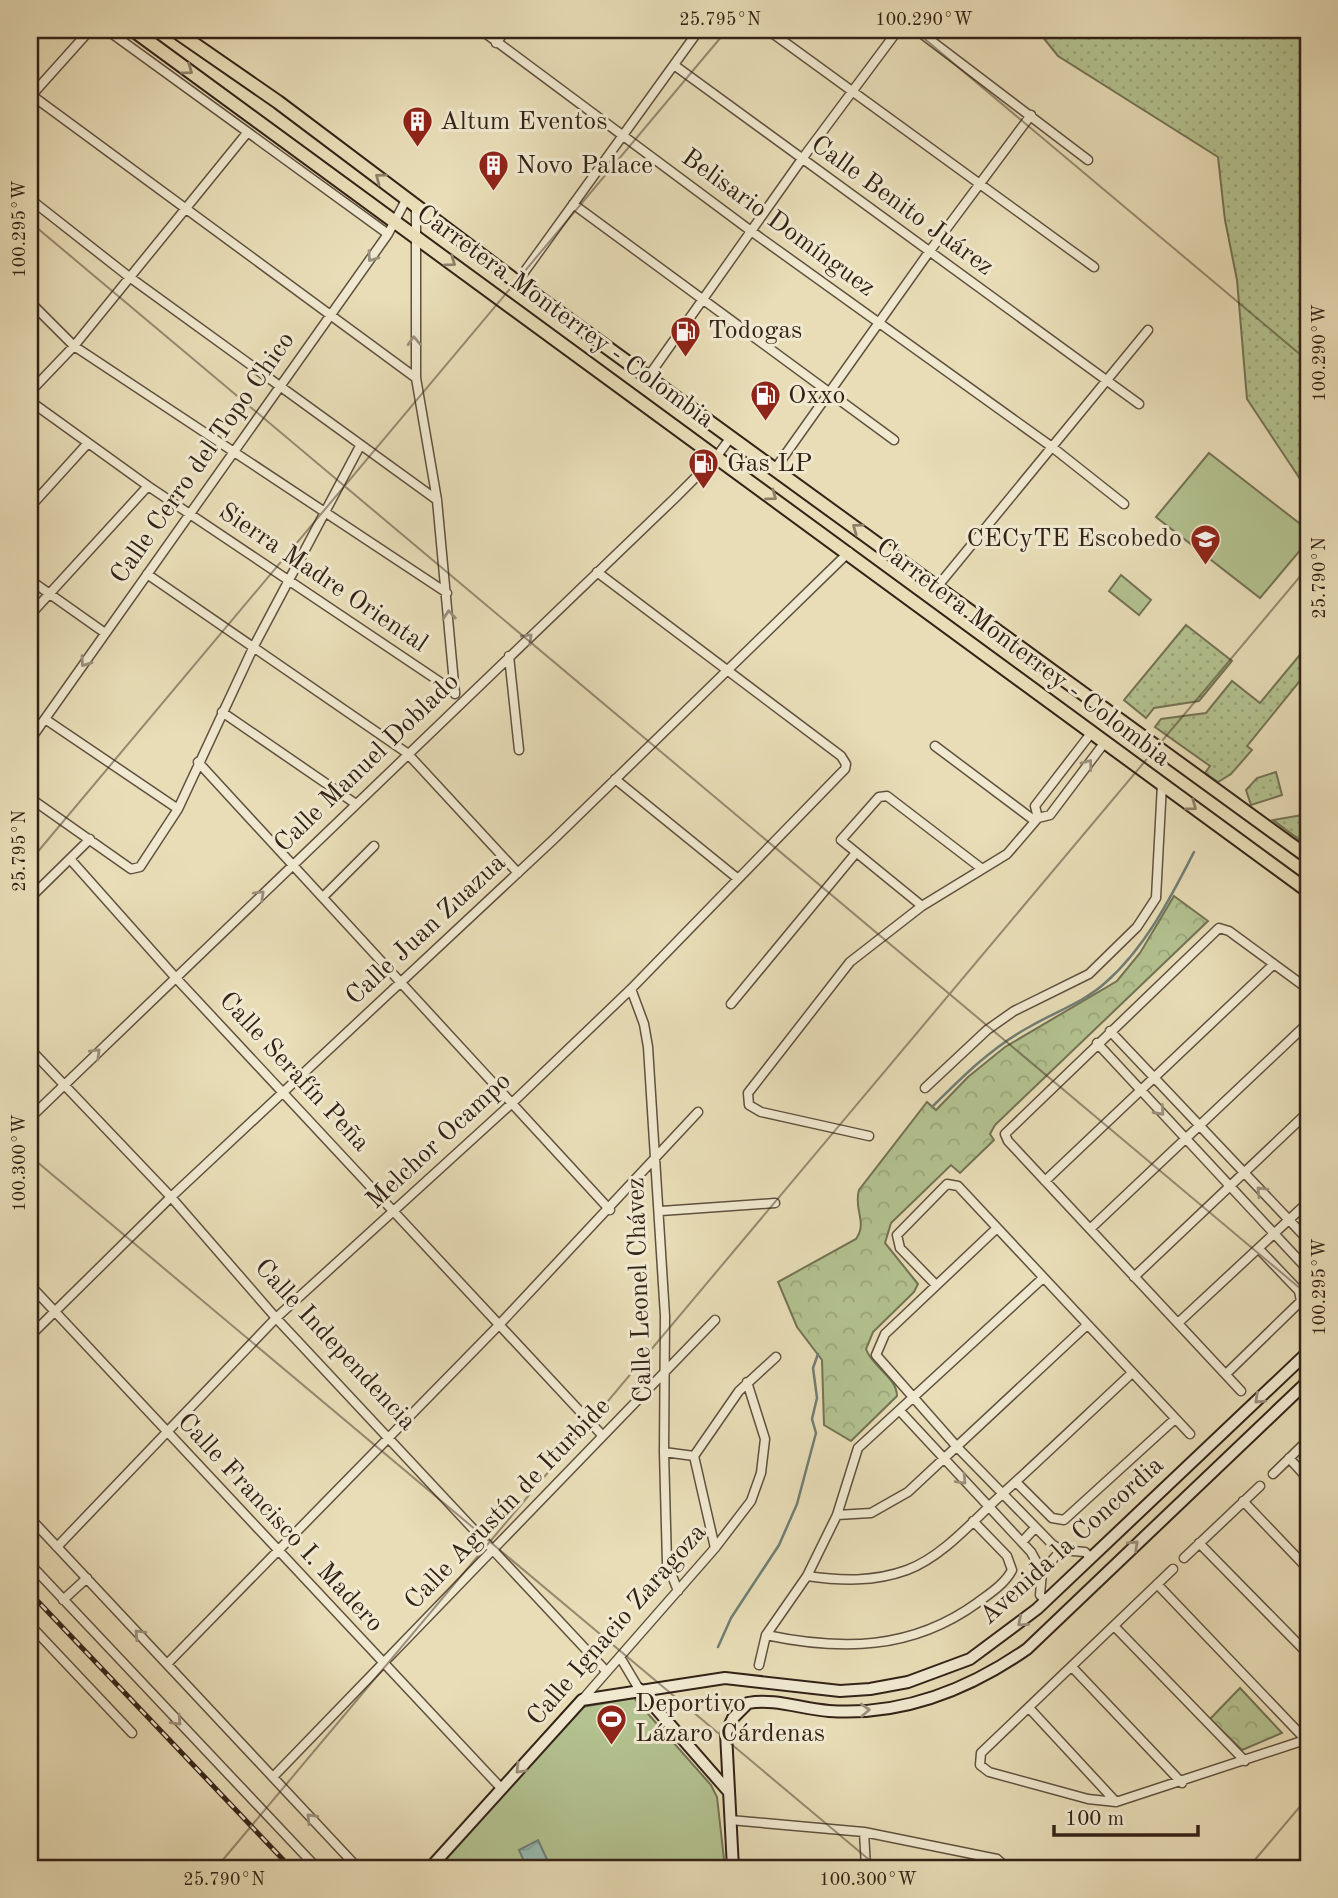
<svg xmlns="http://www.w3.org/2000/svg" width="1338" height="1898" viewBox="0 0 1338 1898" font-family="'Old Standard TT',serif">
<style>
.grass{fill:url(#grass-dots);stroke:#737254;stroke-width:2}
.park{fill:url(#park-crowns);stroke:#737254;stroke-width:2}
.pitch{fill:#b3c290;stroke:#737254;stroke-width:2}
.water{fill:url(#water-waves);stroke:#6f7e74;stroke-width:2}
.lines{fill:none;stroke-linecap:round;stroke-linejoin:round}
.stream{stroke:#6f7e74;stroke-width:2.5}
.minor-casing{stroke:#60513f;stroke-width:11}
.secondary-casing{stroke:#332217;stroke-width:14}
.primary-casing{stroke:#332217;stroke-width:16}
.minor{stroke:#f0e9d0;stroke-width:8}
.secondary{stroke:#f0e9d0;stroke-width:10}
.primary{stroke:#e8ddb7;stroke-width:12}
.rail-casing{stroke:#332217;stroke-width:5}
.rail{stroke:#f0e9d0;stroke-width:2.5;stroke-dasharray:8;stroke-linecap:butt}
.oneway{stroke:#8e8067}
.oneway2{stroke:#9b8f7d}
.ticks{fill:none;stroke:#332217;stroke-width:2;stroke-opacity:0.45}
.labels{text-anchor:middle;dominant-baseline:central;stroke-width:6;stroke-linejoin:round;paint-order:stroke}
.poi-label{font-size:26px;fill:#332217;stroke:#f0e9d0;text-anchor:start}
.street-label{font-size:26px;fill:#332217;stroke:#f0e9d0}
.neatline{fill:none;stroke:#332217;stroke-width:2.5}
.ticks-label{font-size:18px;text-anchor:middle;fill:#332217}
</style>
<defs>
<pattern id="grass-dots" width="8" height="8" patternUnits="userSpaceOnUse" patternTransform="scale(1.75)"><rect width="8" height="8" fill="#b3c290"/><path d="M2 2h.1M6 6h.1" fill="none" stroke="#9aa67b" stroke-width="1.8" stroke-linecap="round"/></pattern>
<pattern id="park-crowns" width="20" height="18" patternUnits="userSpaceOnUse" patternTransform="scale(1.75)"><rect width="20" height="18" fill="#b3c290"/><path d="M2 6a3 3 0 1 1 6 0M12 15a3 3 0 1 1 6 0" fill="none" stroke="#9aa67b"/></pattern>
<pattern id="water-waves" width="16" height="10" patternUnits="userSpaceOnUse" patternTransform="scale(1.75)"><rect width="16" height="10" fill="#97bbb2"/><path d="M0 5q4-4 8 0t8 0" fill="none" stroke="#83a098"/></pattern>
</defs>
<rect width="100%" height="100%" fill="#e8ddb7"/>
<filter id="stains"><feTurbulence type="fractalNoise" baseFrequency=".00286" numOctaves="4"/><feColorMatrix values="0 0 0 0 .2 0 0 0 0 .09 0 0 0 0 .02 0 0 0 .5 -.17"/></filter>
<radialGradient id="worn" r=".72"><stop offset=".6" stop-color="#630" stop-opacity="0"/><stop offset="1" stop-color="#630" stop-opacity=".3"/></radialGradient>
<path class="grass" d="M1037 30H1308V491L1247 399 1237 280 1225 220 1218 157 1058 56Z
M1186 625 1232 661 1199 701 1154 708 1146 718 1124 700Z
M1308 645V671L1247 746 1252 750 1231 774 1218 782 1205 773 1210 766 1155 727 1161 719 1206 713 1232 681 1260 703Z
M1276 772 1282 795 1251 805 1246 790 1257 778Z
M1308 814V846L1273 820Z"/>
<path class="park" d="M1174 896 1208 921 995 1125 990 1134 994 1140 960 1173 951 1165 891 1223 885 1243 918 1284 914 1292 873 1332 866 1349C872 1367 897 1377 897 1396L851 1441 824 1425 822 1360 797 1327 778 1282 856 1239C868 1222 853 1209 859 1190L927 1102 936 1110 968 1077 1005 1047 1117 981 1140 953Z
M1240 1688 1282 1733 1242 1750 1210 1719Z"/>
<path class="pitch" d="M1209 453 1308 530V541L1260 598 1156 517Z
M1121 575 1151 600 1139 615 1109 591Z
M634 1698 711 1785 717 1797 725 1868H437L582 1707Z"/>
<path class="water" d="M538 1840 551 1868H527L519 1850Z"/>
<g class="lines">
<path class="stream" d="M932 1107C962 1077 993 1046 1031 1026 1055 1012 1084 1002 1105 983 1145 948 1170 899 1194 852
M718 1647 731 1618 779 1545 797 1504 816 1433 812 1419 817 1398 813 1368 818 1354"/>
<defs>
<path id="minor" d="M107 30 388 234
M481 30 751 231 1052 447 1124 504
M768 30 1094 267
M917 30 1088 160
M496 43 506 30
M674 65 1139 404
M30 94 416 378
M30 97 90 30
M30 199 128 276 437 500
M573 204 894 440
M416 205V378L437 500 455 694
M517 282 699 30
M30 302 74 346 447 593
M648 377 802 159 898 30
M30 392 74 346 247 133
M30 401 148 486 455 692
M775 469 929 252 1031 115
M30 507 88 443
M147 574 407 753 518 873
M30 580 105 633
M937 587 1148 330
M30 615 148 486
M509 656 519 750
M222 712 356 804
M45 719 178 809
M30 740 388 234 407 198
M935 746 1035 821
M198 762 610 1210
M615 779 737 878
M30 798 131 869 140 867 178 809 254 646 360 446
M1038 818 1035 806 1092 732
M70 859 175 977 602 1435
M323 897 374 846
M30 898 90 839
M922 906 841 840 879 797 887 796 981 868
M631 989 644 1024 648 1047 665 1316 664 1452 667 1563 678 1591
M731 1004 855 854
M1110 1031 1308 1240
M1097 1043 1308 1270
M30 1049 171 1197 276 1318 606 1671
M925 1088 987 1030 1014 1011 1089 974 1137 927 1156 898 1162 784
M30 1118 675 498 717 456 731 437
M869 1136 761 1112 749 1105 748 1093 850 962 922 906 1007 854 1038 818 1050 815 1105 742
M1045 1181 1274 964
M661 1211 775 1203
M997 1228 885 1334 876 1355 958 1448 1052 1544 1061 1550 1085 1552 1091 1558
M1090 1229 1308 1023
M1134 1277 1308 1112
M30 1285 501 1788
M936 1285 900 1248 897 1235 947 1184 958 1186 1190 1434
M1178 1323 1308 1202
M30 1336 171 1197 554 839 849 552
M1226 1374 1301 1301 1299 1291 1259 1249
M1241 1391 1008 1141 1005 1134 1219 928 1229 931 1308 989
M900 1411 1031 1552 1042 1572 1040 1595 1046 1601
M664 1452 694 1456 715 1548
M694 1456 739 1391 776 1357
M1289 1458 1308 1479
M1273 1474 1308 1440
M1016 1482 1052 1518 1064 1520 1175 1419
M1243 1501 1308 1569
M837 1515 871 1513 908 1492 1087 1325
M30 1518 358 1868
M1022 1542 1035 1528
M1199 1543 1308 1654
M57 1547 276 1318 511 1104 631 989 845 769 846 764 841 756 597 572
M1184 1558 1260 1486
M30 1564 317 1868
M1173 1569 981 1753 980 1765 989 1772 1088 1799 1116 1802 1308 1739
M1042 1572 1061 1550
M807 1576C841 1581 874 1582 907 1570 942 1557 972 1522 999 1497 1044 1456 1088 1414 1132 1373
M1157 1584 1306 1740
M63 1600 87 1578
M30 1625 132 1733
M1114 1626 1245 1761
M766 1635C842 1651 912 1650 977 1603 989 1594 1005 1584 1012 1570L1007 1556 973 1521
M620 1657 639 1689
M167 1664 498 1326 698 1112
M759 1665 766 1635 807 1576 837 1515 858 1448 1043 1278
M1072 1667 1182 1783
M582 1700 715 1548 751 1501 761 1473 765 1439 747 1382
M1030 1709 1116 1802
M273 1777 715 1320
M730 1820 864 1832 997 1859 1007 1868
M864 1832 866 1868"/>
<path id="secondary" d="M639 1689 728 1791
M748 1703C774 1698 802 1709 829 1711 901 1716 968 1690 1027 1649L1308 1381
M430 1868 582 1700 725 1678 840 1691 870 1689 908 1682 970 1659 1037 1609 1308 1352
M733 1868 726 1733 733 1718 748 1703"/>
<path id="primary" d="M133 30 1308 891
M174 30 278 102 517 282 1308 857"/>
</defs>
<use href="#minor" class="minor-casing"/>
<use href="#secondary" class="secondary-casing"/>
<use href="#primary" class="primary-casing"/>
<use href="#minor" class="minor"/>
<use href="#secondary" class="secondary"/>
<use href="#primary" class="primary"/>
<defs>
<path id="rail" d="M30 1593 291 1868"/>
</defs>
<use href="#rail" class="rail-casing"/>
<use href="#rail" class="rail"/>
</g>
<defs><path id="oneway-chevron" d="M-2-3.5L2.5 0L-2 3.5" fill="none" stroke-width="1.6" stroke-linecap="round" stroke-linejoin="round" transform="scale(1.75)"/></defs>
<g class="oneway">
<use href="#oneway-chevron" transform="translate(188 70) rotate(36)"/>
<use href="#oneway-chevron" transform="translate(380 178) rotate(-143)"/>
<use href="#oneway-chevron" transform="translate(451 262) rotate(36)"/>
<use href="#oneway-chevron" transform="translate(772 496) rotate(36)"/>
<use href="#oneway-chevron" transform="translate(857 528) rotate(-144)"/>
<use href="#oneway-chevron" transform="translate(1192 806) rotate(36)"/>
</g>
<g class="oneway2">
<use href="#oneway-chevron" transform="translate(372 257) rotate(125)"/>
<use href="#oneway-chevron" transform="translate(414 341) rotate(-92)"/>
<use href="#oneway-chevron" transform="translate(449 615) rotate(-95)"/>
<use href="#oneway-chevron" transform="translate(528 638) rotate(-44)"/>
<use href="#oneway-chevron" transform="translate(85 662) rotate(125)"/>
<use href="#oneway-chevron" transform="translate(1088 764) rotate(-53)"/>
<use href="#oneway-chevron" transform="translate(260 895) rotate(-44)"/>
<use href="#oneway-chevron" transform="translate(96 1053) rotate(-44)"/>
<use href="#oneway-chevron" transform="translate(1160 1111) rotate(48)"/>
<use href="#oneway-chevron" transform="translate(1261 1191) rotate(-134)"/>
<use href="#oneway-chevron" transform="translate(1259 1399) rotate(137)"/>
<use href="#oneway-chevron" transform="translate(962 1480) rotate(47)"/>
<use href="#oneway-chevron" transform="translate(1134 1545) rotate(-43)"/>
<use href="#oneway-chevron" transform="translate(1022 1622) rotate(140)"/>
<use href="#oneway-chevron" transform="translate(139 1634) rotate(-133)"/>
<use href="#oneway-chevron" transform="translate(865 1710) rotate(-3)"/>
<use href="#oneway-chevron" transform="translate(177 1721) rotate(47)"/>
<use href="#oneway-chevron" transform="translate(520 1769) rotate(134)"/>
<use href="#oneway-chevron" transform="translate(311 1818) rotate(-133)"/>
</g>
<path class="ticks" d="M914 30 1308 361M30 222 1308 1295M30 861 727 30M30 1156 879 1868M216 1868 1308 567M1248 1868 1308 1797"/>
<defs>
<symbol id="building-pin" viewBox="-11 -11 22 30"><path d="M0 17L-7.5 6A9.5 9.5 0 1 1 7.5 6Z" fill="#8f2418" stroke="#f0e9d0"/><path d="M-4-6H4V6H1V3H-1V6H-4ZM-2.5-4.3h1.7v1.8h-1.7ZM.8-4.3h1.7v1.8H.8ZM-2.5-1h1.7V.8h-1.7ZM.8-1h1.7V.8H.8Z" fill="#fff"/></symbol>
<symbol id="fuel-pin" viewBox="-11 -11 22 30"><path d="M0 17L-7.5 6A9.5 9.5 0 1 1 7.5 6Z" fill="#8f2418" stroke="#f0e9d0"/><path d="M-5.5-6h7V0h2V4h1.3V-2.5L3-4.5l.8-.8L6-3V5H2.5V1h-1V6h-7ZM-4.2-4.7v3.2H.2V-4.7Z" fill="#fff"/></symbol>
<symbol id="school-pin" viewBox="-11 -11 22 30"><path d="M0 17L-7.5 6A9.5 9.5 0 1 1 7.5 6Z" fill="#8f2418" stroke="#f0e9d0"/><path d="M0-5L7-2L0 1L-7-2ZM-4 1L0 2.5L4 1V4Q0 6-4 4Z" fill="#fff"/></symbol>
<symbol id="stadium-pin" viewBox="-11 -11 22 30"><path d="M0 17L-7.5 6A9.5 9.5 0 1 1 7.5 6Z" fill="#8f2418" stroke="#f0e9d0"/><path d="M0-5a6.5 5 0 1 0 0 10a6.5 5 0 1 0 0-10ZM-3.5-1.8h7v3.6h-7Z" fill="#fff"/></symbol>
</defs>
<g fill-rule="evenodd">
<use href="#building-pin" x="400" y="104" width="35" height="47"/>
<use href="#building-pin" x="476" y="148" width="35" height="47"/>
<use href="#fuel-pin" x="668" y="314" width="35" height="47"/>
<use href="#fuel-pin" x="748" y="378" width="35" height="47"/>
<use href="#fuel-pin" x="686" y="446" width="35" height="47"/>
<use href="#school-pin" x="1188" y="522" width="35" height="47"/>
<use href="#stadium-pin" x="594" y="1702" width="35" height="47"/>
</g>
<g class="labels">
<g class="poi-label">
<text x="440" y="122">Altum Eventos</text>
<text x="516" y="166">Novo Palace</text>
<text x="708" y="331">Todogas</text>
<text x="788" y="396">Oxxo</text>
<text x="727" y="464">Gas LP</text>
<text x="1182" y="539" text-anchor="end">CECyTE Escobedo</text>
<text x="635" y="1704">Deportivo<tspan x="635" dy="30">Lázaro Cárdenas</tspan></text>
</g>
<g class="street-label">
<text transform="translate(902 206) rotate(36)">Calle Benito Juárez</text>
<text transform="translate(778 223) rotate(36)">Belisario Domínguez</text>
<text transform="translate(565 317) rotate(36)">Carretera Monterrey - Colombia</text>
<text transform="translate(203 458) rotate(-55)">Calle Cerro del Topo Chico</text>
<text transform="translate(323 578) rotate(34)">Sierra Madre Oriental</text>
<text transform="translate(1023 653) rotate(37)">Carretera Monterrey - Colombia</text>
<text transform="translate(367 763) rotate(-44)">Calle Manuel Doblado</text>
<text transform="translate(426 930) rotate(-43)">Calle Juan Zuazua</text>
<text transform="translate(294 1072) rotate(47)">Calle Serafín Peña</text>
<text transform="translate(439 1141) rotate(-43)">Melchor Ocampo</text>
<text transform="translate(640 1290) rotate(-92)">Calle Leonel Chávez</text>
<text transform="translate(335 1345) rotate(47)">Calle Independencia</text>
<text transform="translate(508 1504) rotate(-46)">Calle Agustín de Iturbide</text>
<text transform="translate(280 1523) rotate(47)">Calle Francisco I. Madero</text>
<text transform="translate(1072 1541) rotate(-42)">Avenida la Concordia</text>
<text transform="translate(617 1625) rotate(-49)">Calle Ignacio Zaragoza</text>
</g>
</g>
<rect width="1338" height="1898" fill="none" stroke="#e8ddb7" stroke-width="77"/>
<path d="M1054 1825v10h144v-10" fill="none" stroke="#332217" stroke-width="3.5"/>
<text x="1065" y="1825" font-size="21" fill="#332217" stroke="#f0e9d0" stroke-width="5" paint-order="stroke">100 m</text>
<rect x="38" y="38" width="1262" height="1822" class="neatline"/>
<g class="ticks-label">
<text x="720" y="25">25.795°N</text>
<text x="924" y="25">100.290°W</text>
<text transform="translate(19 229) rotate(-90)" y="6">100.295°W</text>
<text transform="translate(1319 353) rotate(-90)" y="6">100.290°W</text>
<text transform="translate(1319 578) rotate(-90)" y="6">25.790°N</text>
<text transform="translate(19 851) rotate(-90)" y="6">25.795°N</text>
<text transform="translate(19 1163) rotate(-90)" y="6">100.300°W</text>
<text transform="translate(1319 1287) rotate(-90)" y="6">100.295°W</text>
<text x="224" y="1885">25.790°N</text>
<text x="868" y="1885">100.300°W</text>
</g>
<rect width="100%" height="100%" filter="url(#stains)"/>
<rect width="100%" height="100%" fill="url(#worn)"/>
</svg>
